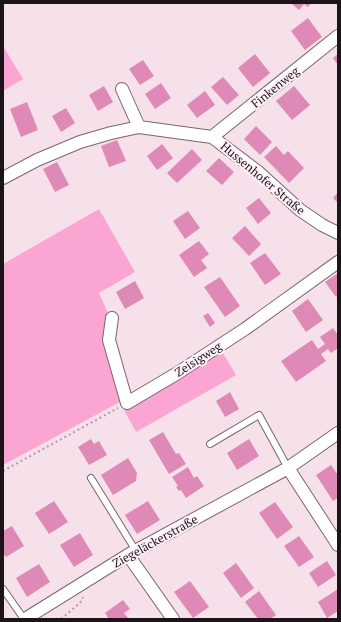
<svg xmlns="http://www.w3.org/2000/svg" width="341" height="622" viewBox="0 0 341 622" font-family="'PT Serif',serif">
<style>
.green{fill:#fba5d2}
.building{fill:#df89b7}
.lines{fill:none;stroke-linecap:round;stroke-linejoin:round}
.lane-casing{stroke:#78666e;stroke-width:8}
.street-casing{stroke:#78666e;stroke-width:14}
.path{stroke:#ac9ba3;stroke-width:2;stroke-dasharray:2 3;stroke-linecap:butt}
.lane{stroke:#fff;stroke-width:6}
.street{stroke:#fff;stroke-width:12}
.labels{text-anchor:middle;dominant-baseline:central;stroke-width:4;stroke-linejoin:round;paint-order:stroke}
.street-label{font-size:12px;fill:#1b1418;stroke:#fef1f7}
</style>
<rect width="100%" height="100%" fill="#f6e1eb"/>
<path class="green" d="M3 46 23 79 3 91Z
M99 209 135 272 99 293 108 313 103 334 120 391V402L3 465V264Z
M220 348 236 375 136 432 123 408Z"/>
<path class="building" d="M293 3H311L308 7 304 4 299 10 292 4Z
M308 18 322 37 305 50 291 31Z
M255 54 270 73 253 87 238 68Z
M338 54V65L333 58Z
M143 60 154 76 140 85 129 69Z
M223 77 239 95 227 105 211 87Z
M161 83 171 98 155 109 145 94Z
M104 86 113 102 98 111 89 95Z
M294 86 310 105 292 120 276 101Z
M205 91 215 105 197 118 187 105Z
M27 102 38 130 21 137 10 109Z
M66 108 75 123 61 132 52 116Z
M256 126 272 142 260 155 244 139Z
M117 140 126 161 109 167 101 146Z
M162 144 173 158 157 170 147 156Z
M276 146 284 155 288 151 304 168 289 183 264 157Z
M192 149 202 160 177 183 167 173Z
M219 158 234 172 222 185 206 171Z
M57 162 69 185 55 192 43 169Z
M338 192V203L333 198Z
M259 198 271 213 258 224 246 208Z
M188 211 200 228 185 239 173 221Z
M245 226 261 244 249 256 232 238Z
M199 241 209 254 201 260 207 268 194 277 179 255Z
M265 253 281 274 265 285 250 263Z
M338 273V295L336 297 325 282Z
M220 277 240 306 225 317 204 287Z
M135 281 144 298 125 309 116 292Z
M308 299 323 320 306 332 292 311Z
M208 313 215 323 210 327 203 316Z
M333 328 338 335V348L331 353 328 349 321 354 326 361 296 382 281 361 312 340 318 349 325 344 320 337Z
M230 392 239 409 225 417 216 401Z
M163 432 176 454 179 453 186 464 169 474 149 440Z
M91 439 94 444 99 441 107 455 89 465 78 447Z
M249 439 259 456 237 470 227 453Z
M128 458 137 473 136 481 113 495 101 475Z
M331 465 338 475V498L333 501 316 475Z
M188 467 194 478 197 476 204 486 186 498 181 490 179 491 176 487 178 486 172 477Z
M54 501 68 522 49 534 35 513Z
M148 501 160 520 137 534 125 515Z
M275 502 293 527 277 539 259 513Z
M12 526 24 546 6 557 3 553V531Z
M80 533 93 555 74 567 60 545Z
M299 536 314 557 299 567 284 546Z
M327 561 336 575 318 587 309 573Z
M236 563 254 588 241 598 223 573Z
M39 564 50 582 27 597 16 578Z
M190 581 209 607 193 618 174 592Z
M338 589V611L327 618 318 602Z
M259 591 276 615 270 619H258L245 602Z
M123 600 130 609 124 613 129 619H109L105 613Z"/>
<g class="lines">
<defs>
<path id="lane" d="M210 444 259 415 288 468
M91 478 136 551
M3 589 24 619"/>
<path id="street" d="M122 89 139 127
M212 137 338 36
M3 178 37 160 80 142 111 133 139 127 212 137 257 171 300 210 322 225 338 233
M112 318 109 340 127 403 176 374 245 329 338 262
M288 468 338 545
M128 555 173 619
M25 619 128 555 288 468 338 433"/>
</defs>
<use href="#lane" class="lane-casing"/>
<use href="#street" class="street-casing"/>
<path class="path" d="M3 471 118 408
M61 619 80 603 83 597"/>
<use href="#lane" class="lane"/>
<use href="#street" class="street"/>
</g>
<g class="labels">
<g class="street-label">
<text transform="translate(275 87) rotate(-39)">Finkenweg</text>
<text transform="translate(263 178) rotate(40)">Hussenhofer Straße</text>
<text transform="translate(198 359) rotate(-33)">Zeisigweg</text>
<text transform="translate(155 541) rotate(-29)">Ziegeläckerstraße</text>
</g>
</g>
<rect width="341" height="622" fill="none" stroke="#1b1418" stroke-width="8"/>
</svg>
